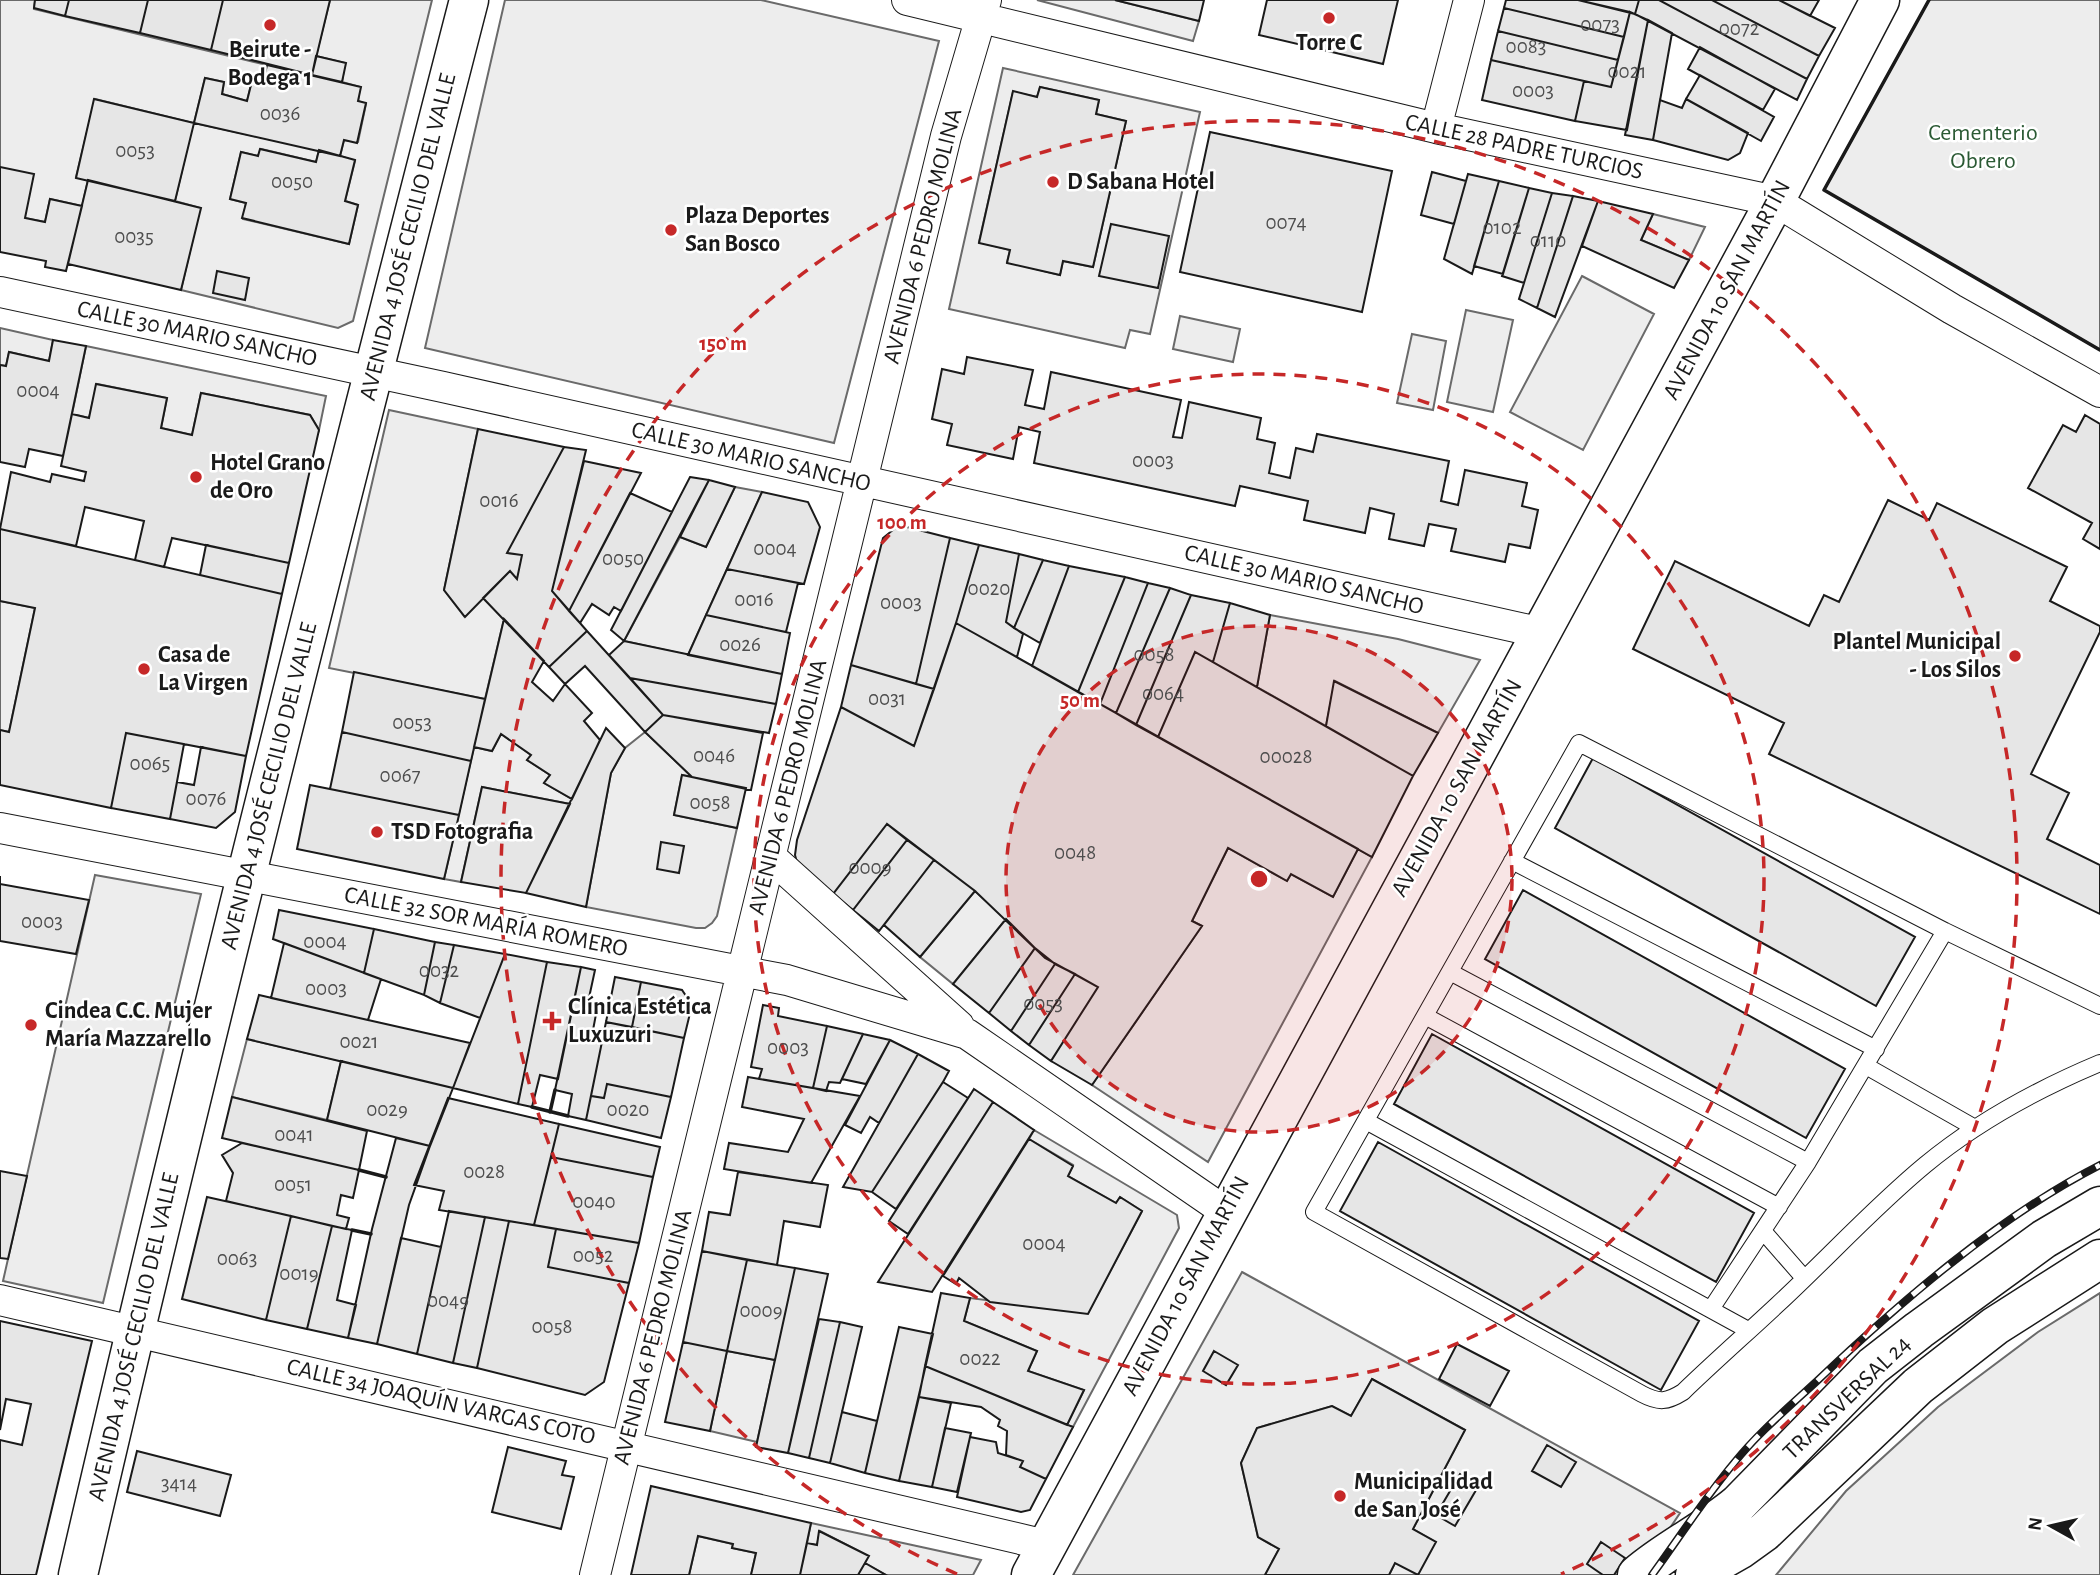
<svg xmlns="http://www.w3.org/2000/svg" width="2100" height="1575" viewBox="0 0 2100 1575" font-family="'Alegreya Sans',sans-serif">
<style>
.built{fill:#ededed;stroke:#6a6a6a;stroke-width:2;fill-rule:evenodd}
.building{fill:#e6e6e6;stroke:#1a1a1a;stroke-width:2}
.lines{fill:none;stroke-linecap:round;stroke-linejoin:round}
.lane-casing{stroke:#1a1a1a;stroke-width:18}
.street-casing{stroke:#1a1a1a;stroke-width:32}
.secondary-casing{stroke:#1a1a1a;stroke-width:41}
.lane{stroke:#fff;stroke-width:16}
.street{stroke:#fff;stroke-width:30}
.secondary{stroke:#fff;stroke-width:38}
.rail-casing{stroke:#1a1a1a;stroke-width:8}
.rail{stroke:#fff;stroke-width:5;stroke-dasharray:16;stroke-linecap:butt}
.wall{stroke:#1a1a1a;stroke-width:3.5}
.ring{fill:none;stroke:#c62828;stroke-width:3.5;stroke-dasharray:12 9}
.poi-dot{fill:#c62828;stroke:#fff;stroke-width:2.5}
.labels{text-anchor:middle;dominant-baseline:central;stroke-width:5;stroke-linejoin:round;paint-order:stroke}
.number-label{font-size:21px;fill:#4d4d4d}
.poi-label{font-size:24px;font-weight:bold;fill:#1a1a1a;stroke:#fff;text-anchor:start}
.park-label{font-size:24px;fill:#2b5a34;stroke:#fff}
.street-label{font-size:24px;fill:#1a1a1a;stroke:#fff}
.centre{fill:#c62828;stroke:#fff;stroke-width:3.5}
.ring-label{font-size:21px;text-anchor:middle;font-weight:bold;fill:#c62828;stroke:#fff;stroke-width:5;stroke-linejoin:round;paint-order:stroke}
</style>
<rect width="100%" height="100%" fill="#fff"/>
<path class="built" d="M0 0H35L34 9 267 65 263 83 252 81 247 101 222 94 224 82 205 78 194 123 319 150 316 162 261 149 258 156 241 152 230 199 246 203 243 219 349 244 358 205 345 201 355 161 340 156 344 140 358 142 366 104 358 101 360 87 342 82 345 63 316 56 330 0H432L353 321 338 328 181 290 200 208 175 201 193 123 95 99 76 177 88 180 82 206 50 199 45 222 25 218 0 167Z
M505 0H761L939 41 834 443 425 348Z
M1037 0H1115L1199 21 1193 41Z
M1929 0H2100V350L1824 190Z
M1003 68 1200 112 1150 334 1130 330 1125 348 949 309ZM1040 87 1099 100 1096 114 1126 121 1093 267 1063 261 1060 275 1007 262 1010 250 979 242 1013 92 1037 97Z
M1653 214 1705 227 1689 260 1641 240Z
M1582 276 1654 314 1583 450 1510 412Z
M1466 310 1513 320 1493 412 1447 402Z
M1180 316 1240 329 1233 362 1173 349Z
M0 328 53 340 49 361 9 352 6 366 0 365Z
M1412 334 1446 341 1433 410 1397 403Z
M86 346 326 396 319 430 310 415 201 393 192 435 161 428 167 398 97 384 89 418 72 414Z
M389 410 478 429 444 590 464 616 483 598 504 619 485 699 329 668Z
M735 487 762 492 688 655 624 641 680 537 706 547Z
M0 601 35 608 9 732 0 730Z
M1270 615 1398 639 1480 660 1438 733 1335 681 1326 726 1257 687Z
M645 732 692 777 682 775 674 815 737 828 717 916 712 923 705 928H696L586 907 611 773 625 748Z
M501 734 531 755 527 760 550 775 544 783 572 799 570 804 482 787 461 882 444 879 474 747 492 751Z
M1228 848 1287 881 1291 874 1333 897 1358 849 1372 857 1208 1162 1092 1085 1202 926 1192 921Z
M95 875 201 894 103 1303 3 1281Z
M975 891 1006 919 953 984 920 957Z
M247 1039 341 1061 327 1120 232 1097Z
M1034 1130 1177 1215 1179 1228 1073 1427 1067 1425 1084 1390 1028 1371 1037 1351 964 1321 970 1298 1088 1313 1142 1211 1120 1197 1116 1203 1068 1176 1073 1165 1029 1139Z
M1242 1272 1680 1513 1658 1546 1626 1575H1389L1395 1563 1435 1542 1413 1529 1465 1430 1372 1379 1351 1416 1332 1406 1257 1428 1241 1463 1258 1537 1279 1549 1265 1575H1073Z
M2100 1293V1575H1776L1846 1491 1938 1407 2038 1332Z
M727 1351 775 1360 757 1442 710 1431Z
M811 1523 981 1560 973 1575H886L865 1563 868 1556 820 1531 817 1545 807 1543Z
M698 1536 733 1544 732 1548 756 1553 751 1575H689Z"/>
<path class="building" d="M35 0H69L65 16 34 8Z
M69 0H148L140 33 65 16Z
M148 0H223L211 50 140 33Z
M223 0H330L312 75 211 50Z
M1115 0H1204L1199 21Z
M1267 0H1398L1383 64 1259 35Z
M1506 0H1578L1630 12 1624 37 1504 8Z
M1578 0H1639L1635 14Z
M1639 0H1659L1807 79 1797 100 1635 14Z
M1659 0H1712L1819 56 1807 79Z
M1712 0H1779L1835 28 1819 56Z
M1779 0H1819L1810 16Z
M1504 8 1624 37 1618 60 1498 31Z
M1630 12 1648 20 1627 130 1575 121 1584 81 1611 87Z
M1648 20 1672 33 1653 140 1625 135Z
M1498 31 1618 60 1611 87 1491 60Z
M1700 47 1775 89 1763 110 1688 69Z
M316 56 346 63 342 82 312 75Z
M1491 60 1584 81 1575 121 1482 100Z
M267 65 361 87 358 101 366 103 357 143 344 140 340 156 194 123 205 78 224 82 222 94 247 101 252 81 263 83Z
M1700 75 1774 117 1761 141 1686 99Z
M1040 87 1099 100 1096 114 1126 121 1093 267 1063 261 1060 275 1007 263 1010 250 979 243 1013 91 1037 97Z
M94 99 194 123 175 201 76 178Z
M1686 99 1748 133 1740 153 1728 160 1653 140 1660 100 1682 108Z
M1210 132 1392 171 1362 312 1180 272Z
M260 149 316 162 319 150 355 160 345 201 358 205 349 244 242 218 246 203 230 199 241 152 258 156Z
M0 167 34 174 25 218 45 222 50 199 82 206 66 271 45 267 46 261 0 252Z
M1432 172 1466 181 1454 224 1421 215Z
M1468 174 1499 181 1472 274 1444 259Z
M88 180 201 208 181 290 68 264Z
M1499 181 1529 188 1503 274 1474 266Z
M1529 188 1552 193 1524 283 1502 276Z
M1552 193 1573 196 1537 308 1519 299Z
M1573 196 1598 201 1555 317 1537 308Z
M1598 201 1653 214 1641 240 1689 260 1674 288 1582 246Z
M1111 224 1169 236 1158 288 1099 276Z
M217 271 249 278 245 300 213 293Z
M53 340 86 346 63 456 29 449 25 467 0 462V365L6 366 9 352 49 361Z
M967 357 1033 370 1025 405 1044 409 1051 372 1181 400 1173 437 1182 438 1189 402 1261 418 1257 439 1275 443 1269 473 1290 478 1296 448 1313 452 1317 434 1449 461 1441 501 1458 505 1465 470 1527 483 1522 506 1538 510 1530 548 1509 544 1505 562 1451 551 1456 529 1429 524 1424 546 1389 539 1394 514 1370 508 1365 533 1304 520 1308 501 1240 486 1235 506 1034 463 1040 432 1019 427 1013 459 947 445 952 424 932 419 942 369 964 374Z
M96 384 167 398 161 428 192 435 201 393 310 415 319 430 289 563 172 538 164 567 135 560 144 521 85 507 76 546 0 529 11 472 50 482 52 474 84 481 86 472 61 466 72 414 89 418Z
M2085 415 2100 424V549L2083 539 2092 523 2028 488 2063 425 2076 432Z
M478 429 564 447 507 553 522 555 517 579 510 571 465 617 444 590Z
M564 447 586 450 552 591 587 631 549 667 483 598 510 571 517 579 522 555 507 553Z
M584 461 641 473 569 611 552 591Z
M690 477 709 480 624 641 611 630Z
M709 480 735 487 706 547 680 537Z
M762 492 808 502 820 527 804 584 727 569Z
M630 493 672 512 621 611 614 607 609 615 592 604 580 623 569 611Z
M1888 500 1929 520 1937 503 2067 567 2050 601 2100 626V632L2031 774 2069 793 2047 839 2100 865V914L1769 754 1784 723 1633 649 1675 561 1809 626 1824 595 1839 602Z
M899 525 950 538 916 684 851 665 883 538Z
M0 529 282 594 246 756 126 733 111 808 0 785V730L9 732 35 608 0 601Z
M950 538 979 545 956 623 934 689 916 684Z
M206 545 289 563 282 594 200 575Z
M979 545 1019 554 1006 622 1023 634 1017 657 956 623Z
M1019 554 1043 560 1014 628 1006 622Z
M1043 560 1069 566 1040 643 1014 628Z
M1069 566 1125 577 1078 692 1032 666Z
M727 569 798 583 786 632 706 615Z
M1125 577 1148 583 1100 704 1078 692Z
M1148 583 1170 588 1116 713 1100 704Z
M1170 588 1191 595 1136 725 1116 713Z
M1191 595 1230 603 1213 662 1195 652 1158 737 1136 725Z
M1230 603 1270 615 1257 687 1213 662Z
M706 615 790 633 782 674 688 655Z
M504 619 544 661 532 682 553 701 565 684 592 713 584 721 600 740 572 799 544 783 550 775 527 760 531 755 501 734 492 751 474 747Z
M956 623 1358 849 1333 897 1291 874 1287 881 1228 848 1192 921 1202 926 1092 1085 1051 1061 1098 987 1045 958 975 891 887 824 833 894 798 866 795 855 797 840 841 707 914 746Z
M587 631 663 715 645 732 585 666 565 684 549 667Z
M624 641 782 674 776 704 630 678 609 655Z
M1195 652 1413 776 1372 857 1158 737Z
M851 665 934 689 914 746 841 707Z
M354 672 485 699 471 761 342 732Z
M630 678 776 704 769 733 663 715Z
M1334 681 1438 733 1413 776 1326 726Z
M663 715 763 733 751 790 692 777 645 732Z
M606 728 625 748 611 773 586 907 526 893Z
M342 732 471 761 459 815 330 789Z
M126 733 184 744 170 819 111 808Z
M201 747 246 756 235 812 216 828 170 819 177 782 194 785Z
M1593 758 1915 937 1876 1006 1555 828Z
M682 775 746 788 737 828 674 815Z
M310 785 459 815 444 879 297 849Z
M482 787 570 804 526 893 461 882Z
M887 824 907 840 853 910 833 894Z
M907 840 934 860 879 931 853 910Z
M661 842 684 846 679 873 657 869Z
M934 860 975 891 920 957 884 925Z
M0 876V884L89 900 76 954 0 941Z
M1523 890 1845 1069 1806 1138 1485 959Z
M279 910 374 929 364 973 273 939Z
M1006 919 1035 948 989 1013 953 984Z
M374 929 435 942 424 995 364 973Z
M435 942 454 945 440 1003 424 995Z
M284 943 381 979 368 1020 271 998Z
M454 945 505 954 480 1018 440 1003Z
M1035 948 1055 964 1011 1031 989 1013Z
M505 954 547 962 518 1104 453 1088Z
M547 962 581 967 558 1079 540 1075 532 1107 518 1104Z
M1055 964 1075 974 1029 1045 1011 1031Z
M581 967 595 970 587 1007 597 1009 593 1030 604 1032 586 1120 568 1116 572 1094 555 1090Z
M1075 974 1098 987 1051 1061 1029 1045Z
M615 977 641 982 632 1027 606 1022Z
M641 982 682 990 692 1005 684 1038 632 1027Z
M259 995 368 1020 470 1043 453 1088 247 1039Z
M763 1005 779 1008 778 1016 827 1026 813 1088 759 1079 762 1069 751 1067Z
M606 1022 684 1038 671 1097 607 1084 604 1098 591 1096Z
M827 1026 863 1034 840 1083 829 1082 826 1091 813 1088Z
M863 1034 890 1040 866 1084 842 1079Z
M1432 1034 1754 1213 1716 1282 1394 1104Z
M890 1040 918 1054 879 1123 870 1117 861 1133 845 1125Z
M918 1054 949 1071 943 1082 872 1192 843 1187Z
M341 1061 453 1088 430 1146 327 1120Z
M748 1077 860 1096 811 1183 724 1169 729 1143 788 1152 804 1119 742 1107Z
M943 1082 968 1098 896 1209 872 1192Z
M607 1084 671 1097 661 1138 586 1120 591 1096 604 1098Z
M974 1089 993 1102 908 1234 889 1221Z
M232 1097 367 1131 359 1170 222 1138Z
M448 1098 559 1124 534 1225 439 1210 444 1191 414 1185Z
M993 1102 1034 1130 932 1292 878 1282Z
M559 1124 660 1147 653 1177 551 1157Z
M396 1138 430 1146 409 1205 377 1344 348 1338 372 1229Z
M1029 1139 1073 1166 1068 1176 1116 1203 1120 1197 1142 1211 1088 1314 990 1302 959 1278 956 1284 943 1276Z
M1378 1142 1699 1321 1661 1390 1340 1211Z
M242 1143 359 1170 353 1198 341 1195 337 1215 349 1218 346 1229 226 1201 233 1173 222 1155Z
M551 1157 653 1177 639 1243 534 1225Z
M0 1171 27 1176 8 1259 0 1258Z
M738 1172 828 1185 820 1227 784 1221 777 1265 702 1251 709 1212 730 1215Z
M207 1197 291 1216 266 1320 182 1299Z
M449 1211 485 1217 453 1363 417 1354Z
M291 1216 332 1226 307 1329 266 1320Z
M485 1217 509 1221 477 1368 453 1363Z
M509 1221 556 1229 548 1267 629 1283 604 1382 585 1395 477 1368Z
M332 1226 352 1230 337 1300 356 1305 348 1338 307 1329Z
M556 1229 639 1243 629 1283 548 1267Z
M401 1238 441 1247 417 1354 377 1344Z
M702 1251 747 1260 727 1351 683 1342Z
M747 1260 795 1268 775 1360 727 1351Z
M795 1268 828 1274 788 1453 756 1447Z
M941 1293 970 1298 964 1321 1037 1351 1028 1371 1084 1390 1067 1425 925 1366Z
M819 1319 840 1322 809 1458 788 1453Z
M0 1321 92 1341 36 1575H0V1440L22 1445 31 1404 6 1399 0 1430Z
M840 1322 862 1327 830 1463 809 1458Z
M899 1327 933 1334 899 1481 865 1473Z
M683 1342 727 1351 710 1431 665 1422Z
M1457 1344 1509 1371 1490 1406 1439 1379Z
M1214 1351 1238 1365 1226 1385 1203 1371Z
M925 1366 1073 1427 1046 1479 1020 1467 1023 1461 1006 1455 1007 1431 998 1426 1000 1420 981 1407 919 1397Z
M1372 1379 1465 1430 1413 1529 1436 1542 1418 1575 1395 1563 1389 1575H1265L1279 1549 1258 1537 1241 1463 1257 1428 1332 1406 1351 1416Z
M919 1397 951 1403 932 1487 899 1481Z
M842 1412 877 1421 865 1473 830 1463Z
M945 1428 971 1433 957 1492 932 1487Z
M970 1437 996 1442 998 1453 1023 1461 1020 1467 1046 1479 1030 1510 1021 1512 957 1497Z
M1547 1445 1576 1462 1561 1487 1532 1471Z
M508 1447 566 1461 562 1475 574 1477 561 1529 492 1512Z
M137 1451 231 1475 220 1516 127 1492Z
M1460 1474 1479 1485 1455 1526 1436 1515Z
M651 1486 811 1523 800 1575H751L756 1553 732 1548 733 1544 698 1536 689 1575H631Z
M819 1531 869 1556 858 1575H800L807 1543 817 1545Z
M1601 1542 1625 1558 1614 1575H1603L1587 1564Z
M865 1563 886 1575H858Z"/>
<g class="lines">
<defs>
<path id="lane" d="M1512 861 1876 1049
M1450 972 1808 1162
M2100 1006 1945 931 1579 743 1314 1212 1642 1394C1659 1403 1667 1402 1683 1392 1714 1362 1746 1334 1777 1305 1827 1259 1873 1208 1925 1165 1977 1122 2038 1089 2100 1063
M1425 1016 1779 1207
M1866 1066 1975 1128
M1366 1121 1748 1330
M1763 1231 1804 1278
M1711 1309 1808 1162 1945 931"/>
<path id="street" d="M907 0 1436 128 1775 201 1952 309 2100 392
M1436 128 1469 0
M0 292 443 387 1542 633
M0 828 787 980 967 1034 1226 1212
M772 858 959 1026
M0 1300 1046 1545
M595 1575 946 136 986 0"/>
<path id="secondary" d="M78 1575C200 1048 334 524 469 0
M1031 1575 1775 201 1880 0
M1637 1575C1668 1548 1706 1531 1738 1504L1873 1366 1919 1330 2044 1239 2100 1206
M1695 1575 1739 1550 1764 1532 1918 1386 1995 1326 2100 1259"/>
</defs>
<use href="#lane" class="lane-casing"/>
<use href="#street" class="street-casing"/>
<use href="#secondary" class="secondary-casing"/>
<use href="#lane" class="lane"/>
<use href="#street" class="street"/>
<use href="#secondary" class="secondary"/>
<defs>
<path id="rail" d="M1652 1575C1679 1538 1704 1499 1734 1463 1758 1433 1789 1407 1817 1381 1899 1303 1998 1217 2100 1165"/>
</defs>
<use href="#rail" class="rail-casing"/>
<use href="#rail" class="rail"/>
<path class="wall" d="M1929 0 1824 190 2100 350
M532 1107 568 1116
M550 1112 555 1090
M359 1170 386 1177
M352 1230 371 1234"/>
</g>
<circle cx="1259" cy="879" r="253" fill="#c62828" fill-opacity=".12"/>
<g class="ring">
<circle cx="1259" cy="879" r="253"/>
<circle cx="1259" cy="879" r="505"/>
<path d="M957 1574A758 758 0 1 1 1561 1574"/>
</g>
<g class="poi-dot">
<circle cx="1329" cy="18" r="7"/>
<circle cx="270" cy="25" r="7"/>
<circle cx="1053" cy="182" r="7"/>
<circle cx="671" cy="230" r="7"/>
<circle cx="196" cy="477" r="7"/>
<circle cx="2015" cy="656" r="7"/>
<circle cx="144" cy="669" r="7"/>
<circle cx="377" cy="832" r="7"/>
<path d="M548.5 1010.5h7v7h7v7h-7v7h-7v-7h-7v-7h7z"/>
<circle cx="31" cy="1025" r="7"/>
<circle cx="1340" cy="1496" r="7"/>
</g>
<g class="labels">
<g class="number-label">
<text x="1600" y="24">0073</text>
<text x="1739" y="28">0072</text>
<text x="1526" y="46">0083</text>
<text x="1627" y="71">0021</text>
<text x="1533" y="90">0003</text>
<text x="280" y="113">0036</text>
<text x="135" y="150">0053</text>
<text x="292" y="181">0050</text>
<text x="1286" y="222">0074</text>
<text x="1502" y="227">0102</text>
<text x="134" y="236">0035</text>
<text x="1548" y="240">0110</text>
<text x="38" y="390">0004</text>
<text x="1153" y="460">0003</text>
<text x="499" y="500">0016</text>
<text x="775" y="548">0004</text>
<text x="623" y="558">0050</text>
<text x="989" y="588">0020</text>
<text x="754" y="599">0016</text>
<text x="901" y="602">0003</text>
<text x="740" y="644">0026</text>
<text x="1154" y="654">0058</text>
<text x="1163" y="693">0064</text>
<text x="887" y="698">0031</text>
<text x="412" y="722">0053</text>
<text x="714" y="755">0046</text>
<text x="1286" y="756">00028</text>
<text x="150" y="763">0065</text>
<text x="400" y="775">0067</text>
<text x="206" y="798">0076</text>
<text x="710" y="802">0058</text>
<text x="1075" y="852">0048</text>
<text x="870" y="867">0009</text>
<text x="42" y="921">0003</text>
<text x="325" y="941">0004</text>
<text x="439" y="970">0032</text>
<text x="326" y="988">0003</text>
<text x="1043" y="1003">0053</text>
<text x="359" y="1041">0021</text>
<text x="788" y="1047">0003</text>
<text x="387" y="1109">0029</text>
<text x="628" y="1109">0020</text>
<text x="294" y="1134">0041</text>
<text x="484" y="1171">0028</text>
<text x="293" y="1184">0051</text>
<text x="594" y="1201">0040</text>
<text x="1044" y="1243">0004</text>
<text x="593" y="1255">0052</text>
<text x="237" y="1258">0063</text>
<text x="299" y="1273">0019</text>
<text x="448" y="1300">0049</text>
<text x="761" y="1310">0009</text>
<text x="552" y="1326">0058</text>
<text x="980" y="1358">0022</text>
<text x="179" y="1483">3414</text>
</g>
<g class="poi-label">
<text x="1329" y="43" text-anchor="middle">Torre C</text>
<text x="270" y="50" text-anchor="middle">Beirute -<tspan x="270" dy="28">Bodega 1</tspan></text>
<text x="1067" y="182">D Sabana Hotel</text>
<text x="685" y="216">Plaza Deportes<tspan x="685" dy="28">San Bosco</tspan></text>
<text x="210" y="463">Hotel Grano<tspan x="210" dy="28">de Oro</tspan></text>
<text x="2001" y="642" text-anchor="end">Plantel Municipal<tspan x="2001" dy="28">- Los Silos</tspan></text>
<text x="158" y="655">Casa de<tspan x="158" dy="28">La Virgen</tspan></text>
<text x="391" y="832">TSD Fotografia</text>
<text x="568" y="1007">Clínica Estética<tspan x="568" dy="28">Luxuzuri</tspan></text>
<text x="45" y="1011">Cindea C.C. Mujer<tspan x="45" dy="28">María Mazzarello</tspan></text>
<text x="1354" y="1482">Municipalidad<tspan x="1354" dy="28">de San José</tspan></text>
</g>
<g class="park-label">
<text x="1983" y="133">Cementerio<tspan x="1983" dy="28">Obrero</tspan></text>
</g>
<g class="street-label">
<text transform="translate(1524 147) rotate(12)">CALLE 28 PADRE TURCIOS</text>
<text transform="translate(923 236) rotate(-76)">AVENIDA 6 PEDRO MOLINA</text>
<text transform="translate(408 237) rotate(-76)">AVENIDA 4 JOSÉ CECILIO DEL VALLE</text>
<text transform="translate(1727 290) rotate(-62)">AVENIDA 10 SAN MARTÍN</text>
<text transform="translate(197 334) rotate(12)">CALLE 30 MARIO SANCHO</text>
<text transform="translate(751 457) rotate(13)">CALLE 30 MARIO SANCHO</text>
<text transform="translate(1304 580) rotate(13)">CALLE 30 MARIO SANCHO</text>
<text transform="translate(269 786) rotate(-76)">AVENIDA 4 JOSÉ CECILIO DEL VALLE</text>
<text transform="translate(788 787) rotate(-76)">AVENIDA 6 PEDRO MOLINA</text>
<text transform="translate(1457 788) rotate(-61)">AVENIDA 10 SAN MARTÍN</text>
<text transform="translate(486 922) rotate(11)">CALLE 32 SOR MARÍA ROMERO</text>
<text transform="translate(1186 1286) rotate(-62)">AVENIDA 10 SAN MARTÍN</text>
<text transform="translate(134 1337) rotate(-77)">AVENIDA 4 JOSÉ CECILIO DEL VALLE</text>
<text transform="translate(653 1337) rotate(-76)">AVENIDA 6 PEDRO MOLINA</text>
<text transform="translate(1847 1398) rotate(-44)">TRANSVERSAL 24</text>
<text transform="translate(441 1402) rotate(13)">CALLE 34 JOAQUÍN VARGAS COTO</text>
</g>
</g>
<circle cx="1259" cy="879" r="10" class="centre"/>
<g class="ring-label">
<text x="723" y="350">150 m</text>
<text x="902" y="529">100 m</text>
<text x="1080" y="707">50 m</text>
</g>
<g transform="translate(2051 1526) rotate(278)" stroke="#ffffff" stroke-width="5" paint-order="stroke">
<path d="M0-5L12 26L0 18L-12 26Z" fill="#1a1a1a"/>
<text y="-10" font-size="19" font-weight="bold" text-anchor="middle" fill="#1a1a1a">N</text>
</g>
</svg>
